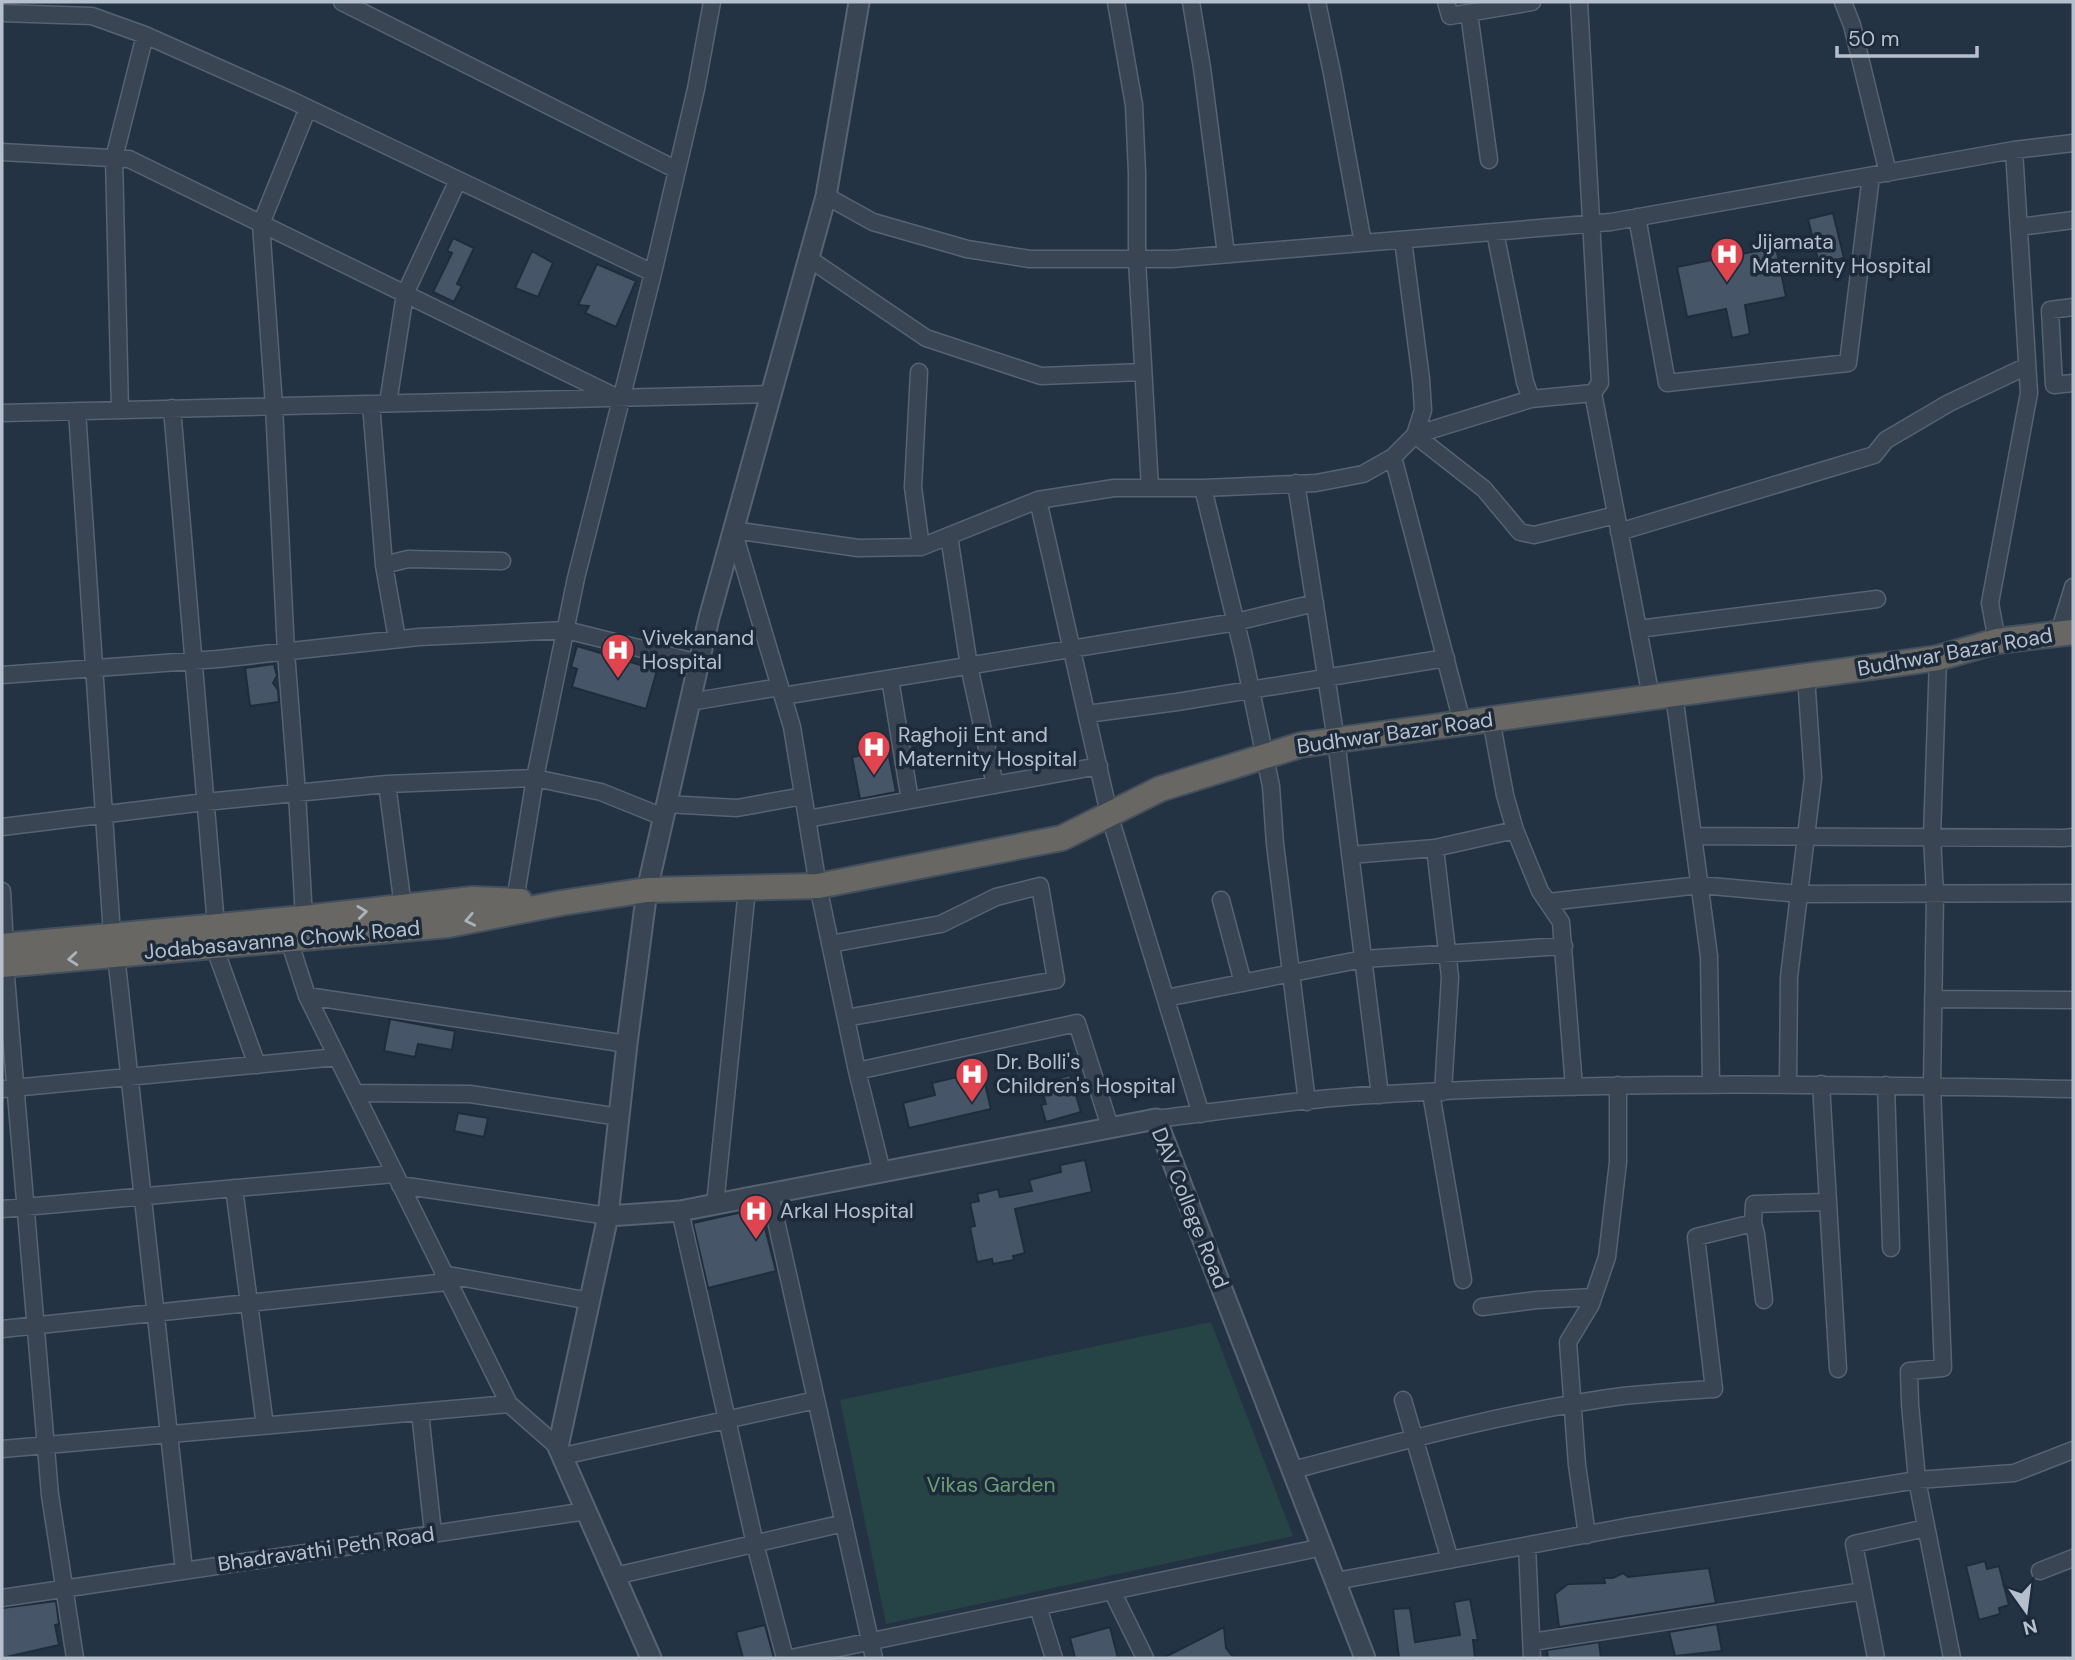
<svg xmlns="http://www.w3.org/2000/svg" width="2075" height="1660" viewBox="0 0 2075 1660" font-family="'DM Sans',sans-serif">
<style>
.green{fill:#264345}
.building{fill:#465568;stroke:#1f2c3b;stroke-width:2}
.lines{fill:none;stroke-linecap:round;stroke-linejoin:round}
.minor-casing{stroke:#576371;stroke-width:19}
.tertiary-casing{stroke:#576371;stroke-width:23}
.trunk-casing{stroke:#43505e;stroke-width:28}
.minor{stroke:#394553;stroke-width:16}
.tertiary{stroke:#394553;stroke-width:19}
.trunk{stroke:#686764;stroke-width:24}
.oneway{stroke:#aab3bd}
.labels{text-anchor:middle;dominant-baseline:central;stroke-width:7;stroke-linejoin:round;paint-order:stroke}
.poi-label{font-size:21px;fill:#b6c0cd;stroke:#1d2a39;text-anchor:start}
.street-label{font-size:21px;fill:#b6c0cd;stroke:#1d2a39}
.park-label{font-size:21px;fill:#6ba075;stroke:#1d2a39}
</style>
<rect width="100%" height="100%" fill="#243344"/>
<path class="green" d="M1211 1322 1293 1536 886 1624 840 1400Z"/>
<path class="building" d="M1833 213 1844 258 1819 264 1808 219Z
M453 238 474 248 457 284 462 286 454 302 433 292 452 253 447 251Z
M1776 247 1786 297 1745 305 1750 334 1732 338 1726 309 1687 317 1677 267Z
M532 251 553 263 538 297 515 288Z
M597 264 636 281 616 327 585 313 589 306 578 305Z
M577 646 657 670 646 709 572 687 577 669 571 667Z
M274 664 277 676 273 683 278 690 279 702 250 706 245 668Z
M888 751 896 792 860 799 852 757Z
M390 1019 455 1031 452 1050 418 1044 415 1057 384 1051Z
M982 1071 991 1109 909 1128 903 1103 935 1095 932 1083Z
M1070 1075 1081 1112 1046 1122 1041 1105 1046 1104 1040 1084Z
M458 1113 488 1118 484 1137 454 1131Z
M1085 1160 1092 1192 1015 1209 1025 1253 1013 1256 1014 1260 993 1264 992 1259 977 1262 970 1227 975 1226 970 1203 979 1201 977 1194 998 1189 1000 1197 1032 1191 1029 1180 1061 1172 1060 1165Z
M760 1208 776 1271 708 1288 693 1223Z
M1985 1561 1987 1569 1999 1566 2009 1605 1999 1608 2000 1614 1979 1620 1966 1566Z
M1709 1568 1716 1603 1559 1627 1555 1594 1568 1584 1605 1583 1604 1578H1613L1623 1573 1628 1577Z
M1470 1599 1478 1640H1473L1475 1658H1399L1393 1609 1410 1608 1415 1642 1460 1635 1454 1602Z
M56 1601 59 1624 55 1625 59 1645 2 1658V1608Z
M1717 1624 1722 1651 1675 1656 1669 1632Z
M765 1625 774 1658H743L736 1632Z
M1110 1627 1118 1658H1075L1070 1638Z
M1224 1627 1226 1648 1234 1658H1163Z
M1599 1642 1601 1658H1548L1547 1650Z"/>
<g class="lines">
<defs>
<path id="minor" d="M342 2 677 170
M1116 2 1134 105 1137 173V260L1150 488
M1191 2 1202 68 1226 254
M1317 2 1332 73 1363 243
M1446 2 1450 16 1532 2
M1579 2 1600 383 1593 393 1651 697
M1843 2 1852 25 1888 173
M2 13 92 16 145 35 291 100 653 273
M1469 13 1489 160
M2 152 129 159 614 396
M826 196 873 222 967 249 1030 259H1172L1611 222 2014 150 2073 143
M1637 217 1667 383 1848 363 1871 176
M2019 227 2073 220
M1495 232 1525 382 1531 399 1593 393
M808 258 926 338 1041 376 1143 372
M2073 307 2050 310 2054 385 2073 383
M919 372 913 487 921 547
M1531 399 1415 435 1484 489 1520 532 1534 535 1616 515
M388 403 405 294 458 180
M371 404 384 565 397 639
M172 408 216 925
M120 410 114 158 145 35
M77 411 112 935
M2 413 770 394
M1393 457 1462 722
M1296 483 1336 740 1380 1095
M1203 488 1243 652 1271 786 1275 844 1307 1102
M1038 500 1109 814 1201 1114
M1619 532 1874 455 1886 440 1949 403 2027 366
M949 536 969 666 995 785
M384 565 408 559 502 561
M1638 629 1877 599
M2059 633 2073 587
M1997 641 1990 603 2029 393 2014 150
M1938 658 1932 837 1935 894 1932 1086 1943 1368 1909 1371 1910 1404 1917 1480 1952 1658
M2 675 218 659 419 637 566 630 699 663
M890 679 910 800
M1674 694 1709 956 1711 1085
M783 696 1236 622 1315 603
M690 702 780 687
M1087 714 1177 702 1446 658
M1491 719 1505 795 1515 830 1540 891 1561 922 1574 1087
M387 784 403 907
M666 804 737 808 803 796
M807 819 1099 766
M2 827 205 802 387 784 535 778 601 792 663 817
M1694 836 2064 838 2073 837
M1435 848 1450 977 1443 1092
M1350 855 1435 848 1515 830
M2 891 5 946
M1221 900 1243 983
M515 901 535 778 576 578 653 273 696 89 712 2
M1548 902 1700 885 1800 894 2073 893
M304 918 297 793 286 652 274 406 261 224 308 108
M289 940 307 996 509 1404 558 1447
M830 944 941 924 996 897 1040 886 1056 980 846 1018
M214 946 257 1065
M116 955 184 1570
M5 965 50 1495 75 1658
M307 996 627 1044
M1166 998 1363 959 1564 946
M1933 999 2073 1000
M857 1071 1077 1023 1110 1127
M1788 1084 1789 977 1813 778 1806 676
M1821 1084 1828 1202
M1886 1085 1891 1248
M2 1089 337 1057
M355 1093 470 1094 619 1117
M1431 1093 1463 1280
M1156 1119C1222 1111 1289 1101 1355 1096 1594 1080 1834 1084 2073 1089
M882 1172 857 1071 818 886 792 727 733 530 858 548 921 547 1038 500 1114 488H1203L1316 483 1363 474 1393 457 1415 435 1423 410 1421 379 1403 240
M400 1185 608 1216
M234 1188 265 1426
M770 1194 874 1658
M715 1205 747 889
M2 1209 394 1174
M680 1211 755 1544 785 1658
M1753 1223 1754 1204 1828 1202 1838 1369
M443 1274 590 1301
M1482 1307 1537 1300 1593 1297
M2 1329 447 1282
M1403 1400 1450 1560
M420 1412 433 1533
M2 1449 509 1404
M563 1456 816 1400
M1293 1470C1402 1441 1511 1411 1623 1396 1653 1393 1684 1391 1714 1389L1696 1237 1753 1223 1756 1234 1764 1300
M1587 1535 1577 1465 1568 1342 1591 1304 1607 1257 1618 1162V1085
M1527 1546 1532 1658
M2040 1571 2073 1558
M615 1576 844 1523
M1336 1581 1626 1527 1917 1480 2014 1473 2073 1450
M1112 1591 1145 1658
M2 1598 587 1511
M1038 1607 1054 1658
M1532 1642 1863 1591
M791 1658 1323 1547
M1876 1658 1854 1544 1926 1528"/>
<path id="tertiary" d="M608 1216 680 1211 1156 1119 1365 1658
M651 1658 558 1447 608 1216 627 1044 647 890 709 618 826 196 859 2"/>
<path id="trunk" d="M2 946 304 918 473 899 520 901
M2 965 448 925 561 903 647 890 818 886 1062 838 1160 789 1301 745 1938 658 1997 641 2073 632"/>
</defs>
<use href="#minor" class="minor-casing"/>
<use href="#tertiary" class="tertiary-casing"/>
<use href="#trunk" class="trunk-casing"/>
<use href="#minor" class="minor"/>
<use href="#tertiary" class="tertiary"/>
<use href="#trunk" class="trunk"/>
</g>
<defs><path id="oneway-chevron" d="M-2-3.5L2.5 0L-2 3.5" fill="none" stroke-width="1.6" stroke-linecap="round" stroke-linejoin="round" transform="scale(1.75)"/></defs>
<g class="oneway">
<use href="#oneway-chevron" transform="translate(362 912) rotate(-7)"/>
<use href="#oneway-chevron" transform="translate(470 920) rotate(169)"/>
<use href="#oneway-chevron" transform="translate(73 959) rotate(175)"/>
</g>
<defs>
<symbol id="hospital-pin" viewBox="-11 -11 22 30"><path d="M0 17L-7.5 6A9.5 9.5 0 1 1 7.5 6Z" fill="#e0444e" stroke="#1d2a39"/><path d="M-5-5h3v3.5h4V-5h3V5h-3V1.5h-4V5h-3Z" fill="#fff"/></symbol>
</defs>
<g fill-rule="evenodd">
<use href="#hospital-pin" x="1708" y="235" width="38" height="52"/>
<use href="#hospital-pin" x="599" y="631" width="38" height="52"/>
<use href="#hospital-pin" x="855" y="728" width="38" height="52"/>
<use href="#hospital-pin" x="953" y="1055" width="38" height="52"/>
<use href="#hospital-pin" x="737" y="1192" width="38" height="52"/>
</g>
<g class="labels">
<g class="poi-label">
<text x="1752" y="242">Jijamata<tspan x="1752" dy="24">Maternity Hospital</tspan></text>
<text x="642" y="638">Vivekanand<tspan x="642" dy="24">Hospital</tspan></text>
<text x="898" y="735">Raghoji Ent and<tspan x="898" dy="24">Maternity Hospital</tspan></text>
<text x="996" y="1062">Dr. Bolli's<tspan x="996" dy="24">Children's Hospital</tspan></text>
<text x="780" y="1211">Arkal Hospital</text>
</g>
<g class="street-label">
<text transform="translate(1955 652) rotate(-10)">Budhwar Bazar Road</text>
<text transform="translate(1395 733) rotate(-8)">Budhwar Bazar Road</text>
<text transform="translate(282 940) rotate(-5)">Jodabasavanna Chowk Road</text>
<text transform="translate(1190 1208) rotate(68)">DAV College Road</text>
<text transform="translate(326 1549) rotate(-8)">Bhadravathi Peth Road</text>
</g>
<g class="park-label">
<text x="991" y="1485">Vikas Garden</text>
</g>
</g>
<rect width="2075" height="1660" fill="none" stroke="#b6c0cd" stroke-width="7"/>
<g transform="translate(2026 1611) rotate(166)" stroke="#1d2a39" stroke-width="5" paint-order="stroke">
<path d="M0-5L12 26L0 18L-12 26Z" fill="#b6c0cd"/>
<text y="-10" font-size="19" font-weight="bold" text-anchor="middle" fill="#b6c0cd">N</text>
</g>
<path d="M1837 46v10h140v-10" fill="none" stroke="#b6c0cd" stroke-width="3.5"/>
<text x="1848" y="46" font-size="21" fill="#b6c0cd" stroke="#1d2a39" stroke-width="5" paint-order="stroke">50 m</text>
</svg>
